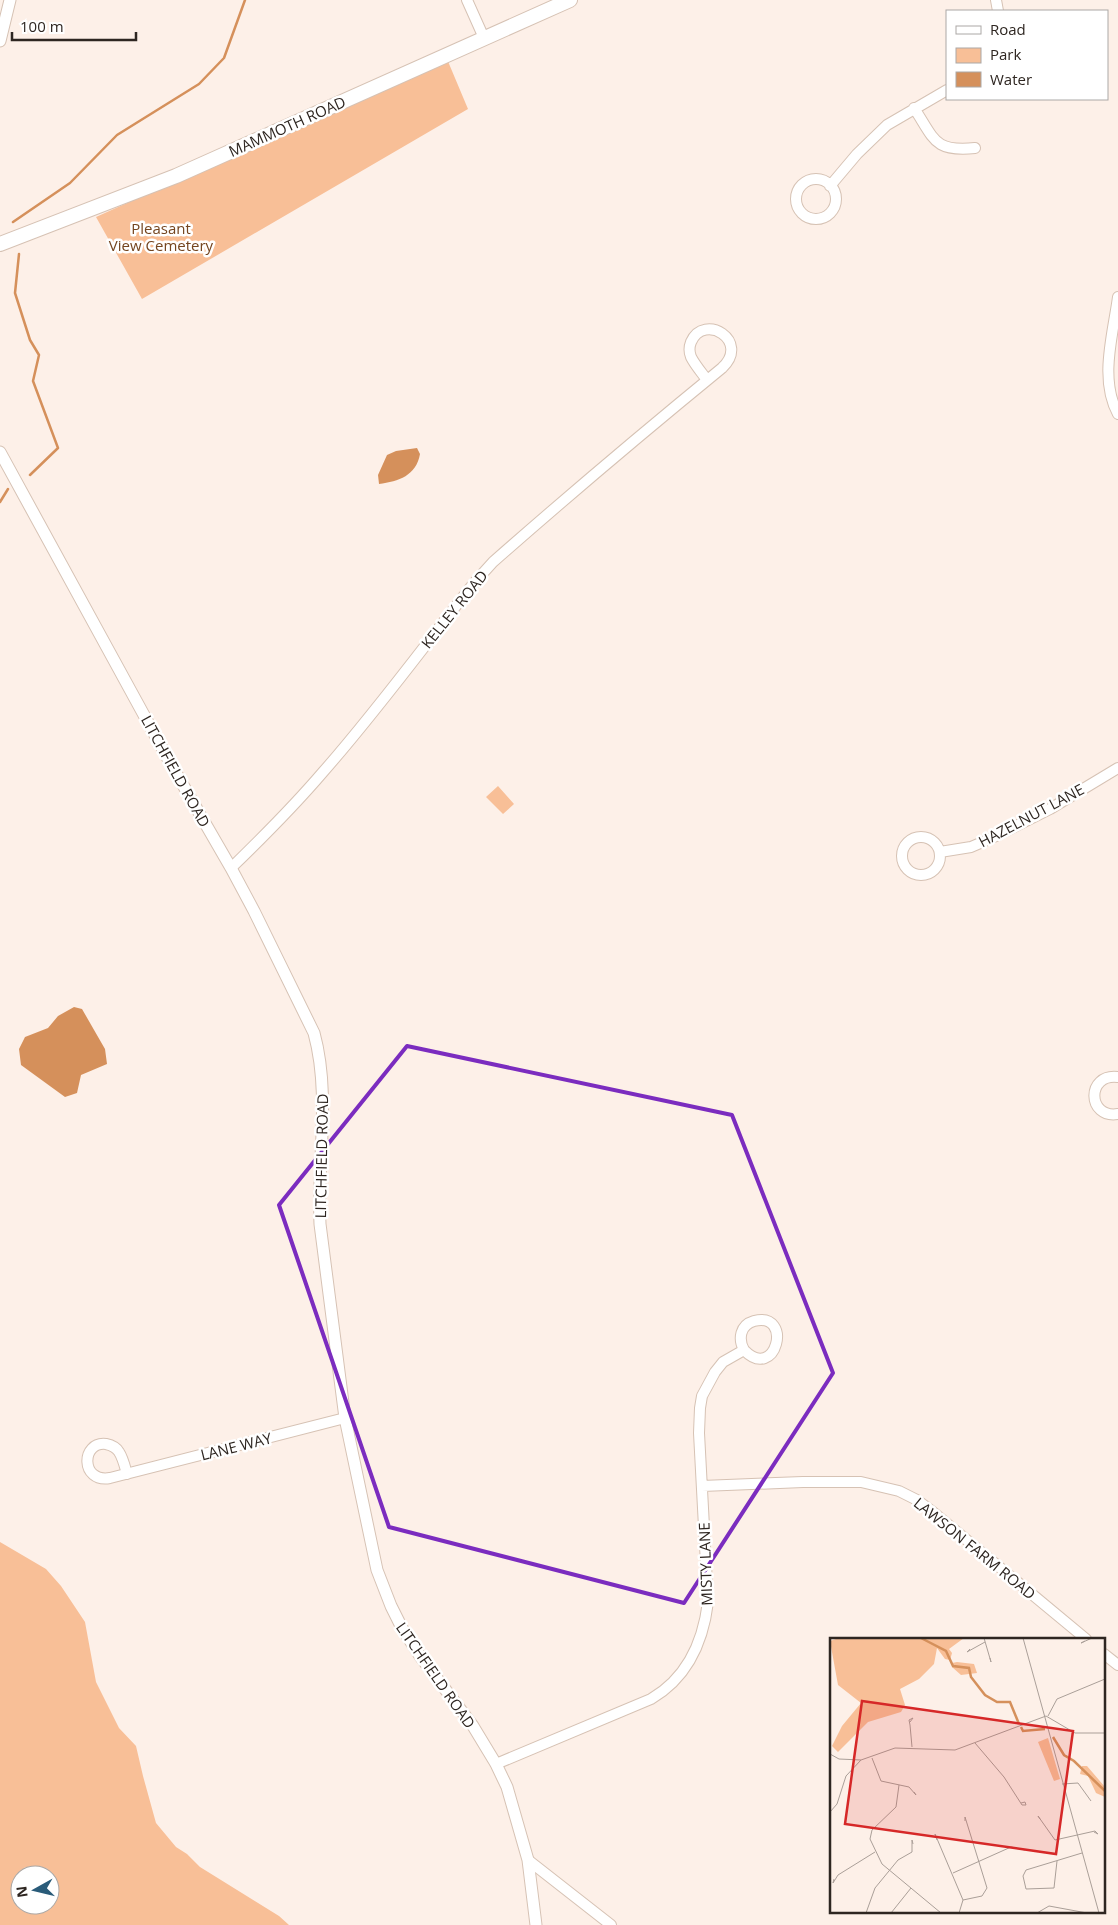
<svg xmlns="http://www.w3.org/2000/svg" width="1118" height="1925" viewBox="0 0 1118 1925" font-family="'Open Sans',sans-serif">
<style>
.green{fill:#f8bf97;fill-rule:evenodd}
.water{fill:#d5905b}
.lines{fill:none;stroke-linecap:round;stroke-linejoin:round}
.stream{stroke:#d5905b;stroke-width:2.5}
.minor-casing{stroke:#d6c2b4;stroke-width:12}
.tertiary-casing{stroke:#d6c2b4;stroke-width:13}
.secondary-casing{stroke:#d6c2b4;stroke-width:16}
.minor{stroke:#fff;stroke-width:10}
.tertiary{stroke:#fff;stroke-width:11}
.secondary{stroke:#fff;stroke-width:14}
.marked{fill:none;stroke:#7b2cbf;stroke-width:4;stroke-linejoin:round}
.labels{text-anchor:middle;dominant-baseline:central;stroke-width:5;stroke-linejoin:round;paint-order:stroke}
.street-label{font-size:15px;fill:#2e2621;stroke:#fff}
.park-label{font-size:15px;fill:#74451f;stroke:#fff}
.inset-river{fill:none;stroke:#d5905b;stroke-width:2.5}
.inset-road{fill:none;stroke:#aa9f98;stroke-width:1}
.view{fill:#d62828;fill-opacity:0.15;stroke:#d62828;stroke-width:2.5}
.inset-edge{fill:none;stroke:#2e2621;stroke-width:2.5}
</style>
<rect width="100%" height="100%" fill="#fdf0e8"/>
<path class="green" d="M447 59 468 109 142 299 96 217Z
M498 786 514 804 503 814 486 797Z
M0 1542 46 1569 61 1586 85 1622 96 1682 119 1728 136 1746 143 1776 156 1823 176 1847 187 1854 200 1867 279 1916 289 1925H0ZM20 1875H50V1905H20Z"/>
<path class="water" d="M417 448 420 454C416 476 399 481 379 484L378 475 387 455 396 451Z
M74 1007 82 1009 105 1049 107 1064 81 1075 77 1093 65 1097 21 1065 19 1049 25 1037 48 1028 58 1016Z"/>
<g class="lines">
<path class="stream" d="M13 222 70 183 117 135 199 84 224 58 245 0
M19 254 15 293 30 340 39 355 33 381 58 448 30 475
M0 502 8 489"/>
<defs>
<path id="minor" d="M467 0 484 38
M996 0 998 11
M914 108C935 140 934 152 975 148
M796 199a20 20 0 1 1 40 0a20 20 0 1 1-40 0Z
M830 186 857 154 887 125 947 90
M1118 297C1113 335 1099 379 1118 414
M902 856a19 19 0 1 1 38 0a19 19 0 1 1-38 0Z
M940 852 971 847 992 838 1050 809 1118 768
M231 868C263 837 294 806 323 772 376 712 424 646 474 583L493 562C568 496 645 431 722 368 751 341 704 312 691 342 689 347 689 352 691 357 695 365 702 373 707 380
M1118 1077C1086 1073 1087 1119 1118 1114
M127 1474C125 1467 123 1458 119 1452 116 1447 111 1445 106 1444 81 1441 80 1483 110 1478L345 1418
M702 1486 803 1482H861L899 1491 917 1500 933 1512 1086 1639
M1104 1654 1118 1665
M496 1764 651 1699C687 1678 703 1643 708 1602L699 1433 700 1408 702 1396 715 1372 723 1362 744 1350C776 1383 794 1311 754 1321 740 1325 738 1339 744 1350
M528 1860 611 1925"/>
<path id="tertiary" d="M0 41 10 0
M0 452 168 759 231 868 254 911 314 1033C331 1095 317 1161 320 1224L345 1418 377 1570 391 1606 402 1628 420 1656 473 1726 496 1764 507 1787 528 1860 536 1925"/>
<path id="secondary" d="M0 244 176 176 570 0"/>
</defs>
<use href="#minor" class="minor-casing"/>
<use href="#tertiary" class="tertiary-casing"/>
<use href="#secondary" class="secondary-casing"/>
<use href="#minor" class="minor"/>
<use href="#tertiary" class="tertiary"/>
<use href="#secondary" class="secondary"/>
</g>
<path class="marked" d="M407 1046 732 1115 833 1373 684 1603 389 1527 279 1205Z"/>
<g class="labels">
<g class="street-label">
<text transform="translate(287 126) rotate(-24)">MAMMOTH ROAD</text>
<text transform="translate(454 609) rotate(-51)">KELLEY ROAD</text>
<text transform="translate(176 771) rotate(61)">LITCHFIELD ROAD</text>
<text transform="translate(1031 815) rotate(-28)">HAZELNUT LANE</text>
<text transform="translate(321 1156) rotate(-89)">LITCHFIELD ROAD</text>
<text transform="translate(236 1446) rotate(-14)">LANE WAY</text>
<text transform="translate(975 1548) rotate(39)">LAWSON FARM ROAD</text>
<text transform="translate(705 1564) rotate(-92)">MISTY LANE</text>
<text transform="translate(436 1675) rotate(55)">LITCHFIELD ROAD</text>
</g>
<g class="park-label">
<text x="161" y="228">Pleasant<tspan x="161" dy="17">View Cemetery</tspan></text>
</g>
</g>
<g transform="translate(830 1638)">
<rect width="275" height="275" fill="#fdf0e8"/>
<path d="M9 0 112 1 134 0 119 11 122 15 120 22 115 21 107 10 104 26 89 41 70 51 75 67 71 74 38 84 8 114 2 108 12 88 31 65 8 47 0 3ZM127 24 144 26 147 35 131 37 122 29V25ZM218 100 230 141 224 143 208 104ZM252 128H257L275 149V159L266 155 258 138 250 136Z" fill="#f8bf97"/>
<path class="inset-river" d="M91 0 116 13 123 28 139 30 141 39 155 57 167 64H180L189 86M191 89 193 93 215 91M223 99 234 117 244 123 275 153"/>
<path class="inset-road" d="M154 0 161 24 160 20M193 0 269 275M255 3 251 5 262 0M140 11 137 14 155 4M218 78 227 61 275 41M80 84 83 80 79 82 80 87 82 109M145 105 174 139 192 167H196L195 164 191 165M0 116 9 121 31 122 65 110 125 112 216 78 245 95H275M42 120 51 143 79 149 86 157 84 154M232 146 248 145 261 163M69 147 66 169 42 192 40 201 52 226 111 275M0 174 7 166 16 138 31 122M210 181 208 178 225 202 265 193 268 196 264 194M107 202 105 196 133 262 129 275M227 223 224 250 196 251 193 238 196 232 252 215M123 235 181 209 195 212M4 241 3 245 8 237 45 214M133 262 152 258 157 250 135 179V183M36 275 45 250 68 222 82 214V202L83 206M61 275 81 250M207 275 219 268 257 275"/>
<path class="view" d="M32 63 243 93 226 216 15 186Z"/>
<rect width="275" height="275" class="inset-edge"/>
</g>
<rect x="946" y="10" width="162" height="90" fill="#ffffff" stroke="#aba8a6"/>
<rect x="956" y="26" width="25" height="8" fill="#ffffff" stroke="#aba8a6"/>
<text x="990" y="35" font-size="15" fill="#2e2621">Road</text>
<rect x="956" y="48" width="25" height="15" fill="#f8bf97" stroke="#aba8a6"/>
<text x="990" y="60" font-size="15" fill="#2e2621">Park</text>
<rect x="956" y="72" width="25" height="15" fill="#d5905b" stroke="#aba8a6"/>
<text x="990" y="85" font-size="15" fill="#2e2621">Water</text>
<g transform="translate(35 1890) rotate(262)"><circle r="24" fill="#ffffff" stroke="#aba8a6"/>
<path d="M0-4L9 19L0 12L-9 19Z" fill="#295b79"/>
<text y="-8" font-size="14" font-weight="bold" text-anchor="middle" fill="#2e2621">N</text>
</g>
<path d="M12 32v8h124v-8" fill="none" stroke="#2e2621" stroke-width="2.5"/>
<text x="20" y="32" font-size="15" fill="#2e2621" stroke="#ffffff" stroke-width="4" paint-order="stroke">100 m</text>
</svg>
